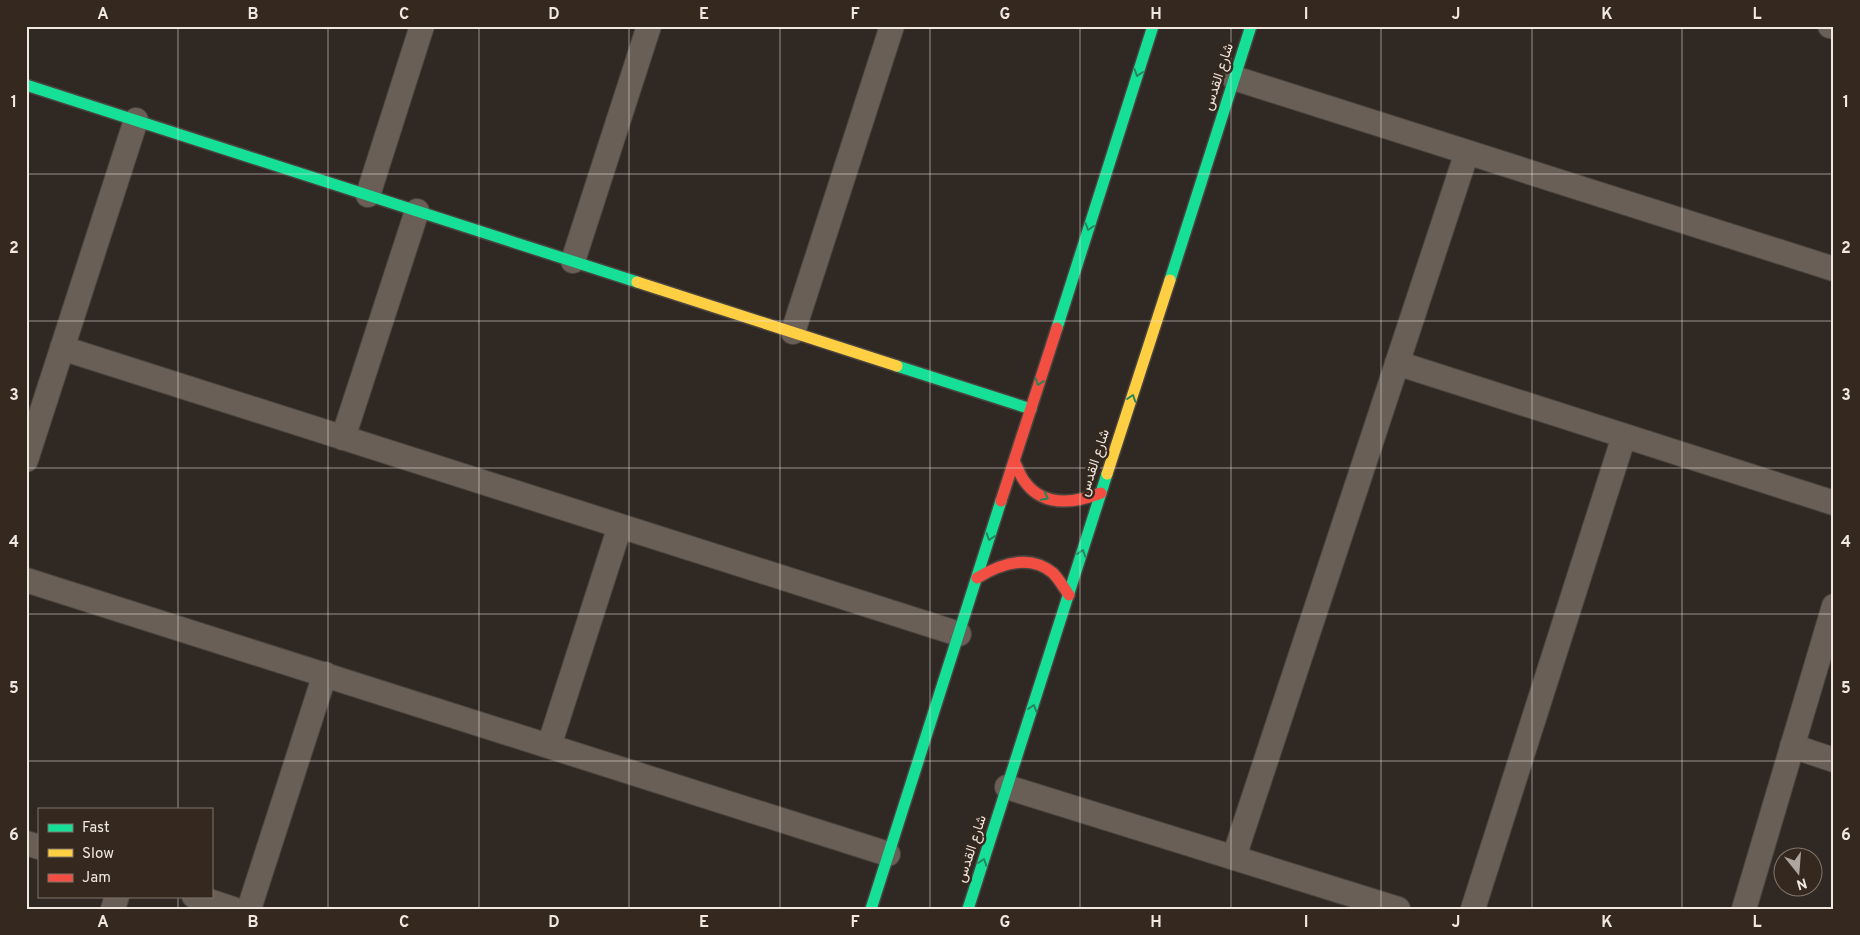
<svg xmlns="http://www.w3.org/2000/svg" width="1860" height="935" viewBox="0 0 1860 935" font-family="Overpass,Vazirmatn,sans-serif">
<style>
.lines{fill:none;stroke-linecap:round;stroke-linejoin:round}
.street-casing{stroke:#4a443f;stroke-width:26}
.fast-casing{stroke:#4a443f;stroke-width:14}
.slow-casing{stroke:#4a443f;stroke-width:14}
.jam-casing{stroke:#4a443f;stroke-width:14}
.street{stroke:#695f56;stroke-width:24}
.fast{stroke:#16e098;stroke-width:11}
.slow{stroke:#ffcf43;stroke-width:11}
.jam{stroke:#f24e42;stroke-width:11}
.oneway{stroke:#26845b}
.grid{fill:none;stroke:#f1e8e2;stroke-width:1;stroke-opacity:0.55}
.labels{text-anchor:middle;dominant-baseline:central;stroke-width:5;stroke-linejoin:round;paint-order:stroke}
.street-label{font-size:14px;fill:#f1e8e2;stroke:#35281e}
.neatline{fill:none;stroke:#f1e8e2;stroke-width:2}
.grid-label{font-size:16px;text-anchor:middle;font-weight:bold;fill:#f1e8e2}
</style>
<rect width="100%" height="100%" fill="#302923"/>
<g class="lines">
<defs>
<path id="street" d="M1830 26 1834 27
M1234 78 1834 269
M368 195 422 26
M573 261 649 26
M793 332 892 26
M62 348 959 634
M1397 363 1834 503
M343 438 417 211
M26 460 136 120
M26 580 888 854
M549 746 620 526
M1792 746 1834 760
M1007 787 1398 909
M26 843 39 847
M1234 857 1467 152
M194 896 233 909
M113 909 117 896
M249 909 325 674
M1473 909 1624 436
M1744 909 1834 606"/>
<path id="fast" d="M26 85 637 282
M1170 280 1251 26
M1057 328 1153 26
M897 366 1031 409
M871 909 1001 501
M968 909 1107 474"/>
<path id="slow" d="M637 282 897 366
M1107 474 1170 280"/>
<path id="jam" d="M1014 461C1018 468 1020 476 1025 482 1044 508 1075 503 1101 493
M1001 501 1057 328
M977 578C1000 564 1029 553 1053 573 1059 579 1064 588 1069 595"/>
</defs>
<use href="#street" class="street-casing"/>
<use href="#fast" class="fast-casing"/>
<use href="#slow" class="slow-casing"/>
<use href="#jam" class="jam-casing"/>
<use href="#street" class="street"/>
<use href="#fast" class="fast"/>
<use href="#slow" class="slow"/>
<use href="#jam" class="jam"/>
</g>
<defs><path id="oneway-chevron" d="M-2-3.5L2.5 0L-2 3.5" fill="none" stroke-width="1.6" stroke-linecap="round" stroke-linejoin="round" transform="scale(1.25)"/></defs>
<g class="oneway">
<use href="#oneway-chevron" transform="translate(1138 73) rotate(108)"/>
<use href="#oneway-chevron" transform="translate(1089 227) rotate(108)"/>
<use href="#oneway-chevron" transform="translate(1039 382) rotate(108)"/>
<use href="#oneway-chevron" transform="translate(1132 398) rotate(-72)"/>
<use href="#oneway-chevron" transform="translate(1045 497) rotate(27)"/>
<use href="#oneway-chevron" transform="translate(990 537) rotate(108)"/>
<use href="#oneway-chevron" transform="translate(1082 553) rotate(-72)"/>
<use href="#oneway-chevron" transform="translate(1033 708) rotate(-72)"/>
<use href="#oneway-chevron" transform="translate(983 862) rotate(-72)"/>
</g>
<path class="grid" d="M178 26V809M328 26V909M479 26V909M629 26V909M780 26V909M930 26V909M1080 26V909M1231 26V909M1381 26V909M1532 26V909M1682 26V909M26 174H1834M26 321H1834M26 468H1834M26 614H1834M26 761H1834M178 896V909"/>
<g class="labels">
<g class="street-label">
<text transform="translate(1219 77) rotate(-72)">شارع القدس</text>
<text transform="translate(1095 463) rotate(-72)">شارع القدس</text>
<text transform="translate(972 849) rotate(-72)">شارع القدس</text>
</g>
</g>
<rect width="1860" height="935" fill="none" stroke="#35281e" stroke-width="55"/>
<rect x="38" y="808" width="175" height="90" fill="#35281e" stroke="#80756c"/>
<rect x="48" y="824" width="25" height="8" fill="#16e098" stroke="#80756c"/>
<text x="82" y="832" font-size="15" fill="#f1e8e2">Fast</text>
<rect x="48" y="849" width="25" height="8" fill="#ffcf43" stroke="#80756c"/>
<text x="82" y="858" font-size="15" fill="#f1e8e2">Slow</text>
<rect x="48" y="874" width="25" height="8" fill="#f24e42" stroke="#80756c"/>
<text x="82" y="882" font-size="15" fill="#f1e8e2">Jam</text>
<g transform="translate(1798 872) rotate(163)"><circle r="24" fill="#35281e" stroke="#80756c"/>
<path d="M0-4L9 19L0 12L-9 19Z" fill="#ada59f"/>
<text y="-8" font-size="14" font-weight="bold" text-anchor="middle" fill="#f1e8e2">N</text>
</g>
<rect x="28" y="28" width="1804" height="880" class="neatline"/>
<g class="grid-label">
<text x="103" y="19">A</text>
<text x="253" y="19">B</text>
<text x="404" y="19">C</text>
<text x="554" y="19">D</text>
<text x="704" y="19">E</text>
<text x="855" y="19">F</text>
<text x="1005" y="19">G</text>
<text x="1156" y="19">H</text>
<text x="1306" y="19">I</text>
<text x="1456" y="19">J</text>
<text x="1607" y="19">K</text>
<text x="1757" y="19">L</text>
<text x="14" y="107">1</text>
<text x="1846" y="107">1</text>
<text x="14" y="253">2</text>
<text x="1846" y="253">2</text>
<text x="14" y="400">3</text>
<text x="1846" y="400">3</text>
<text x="14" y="547">4</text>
<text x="1846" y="547">4</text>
<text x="14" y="693">5</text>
<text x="1846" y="693">5</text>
<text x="14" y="840">6</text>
<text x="1846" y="840">6</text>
<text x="103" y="927">A</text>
<text x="253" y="927">B</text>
<text x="404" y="927">C</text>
<text x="554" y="927">D</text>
<text x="704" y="927">E</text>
<text x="855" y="927">F</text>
<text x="1005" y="927">G</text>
<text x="1156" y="927">H</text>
<text x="1306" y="927">I</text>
<text x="1456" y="927">J</text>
<text x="1607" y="927">K</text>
<text x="1757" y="927">L</text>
</g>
</svg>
